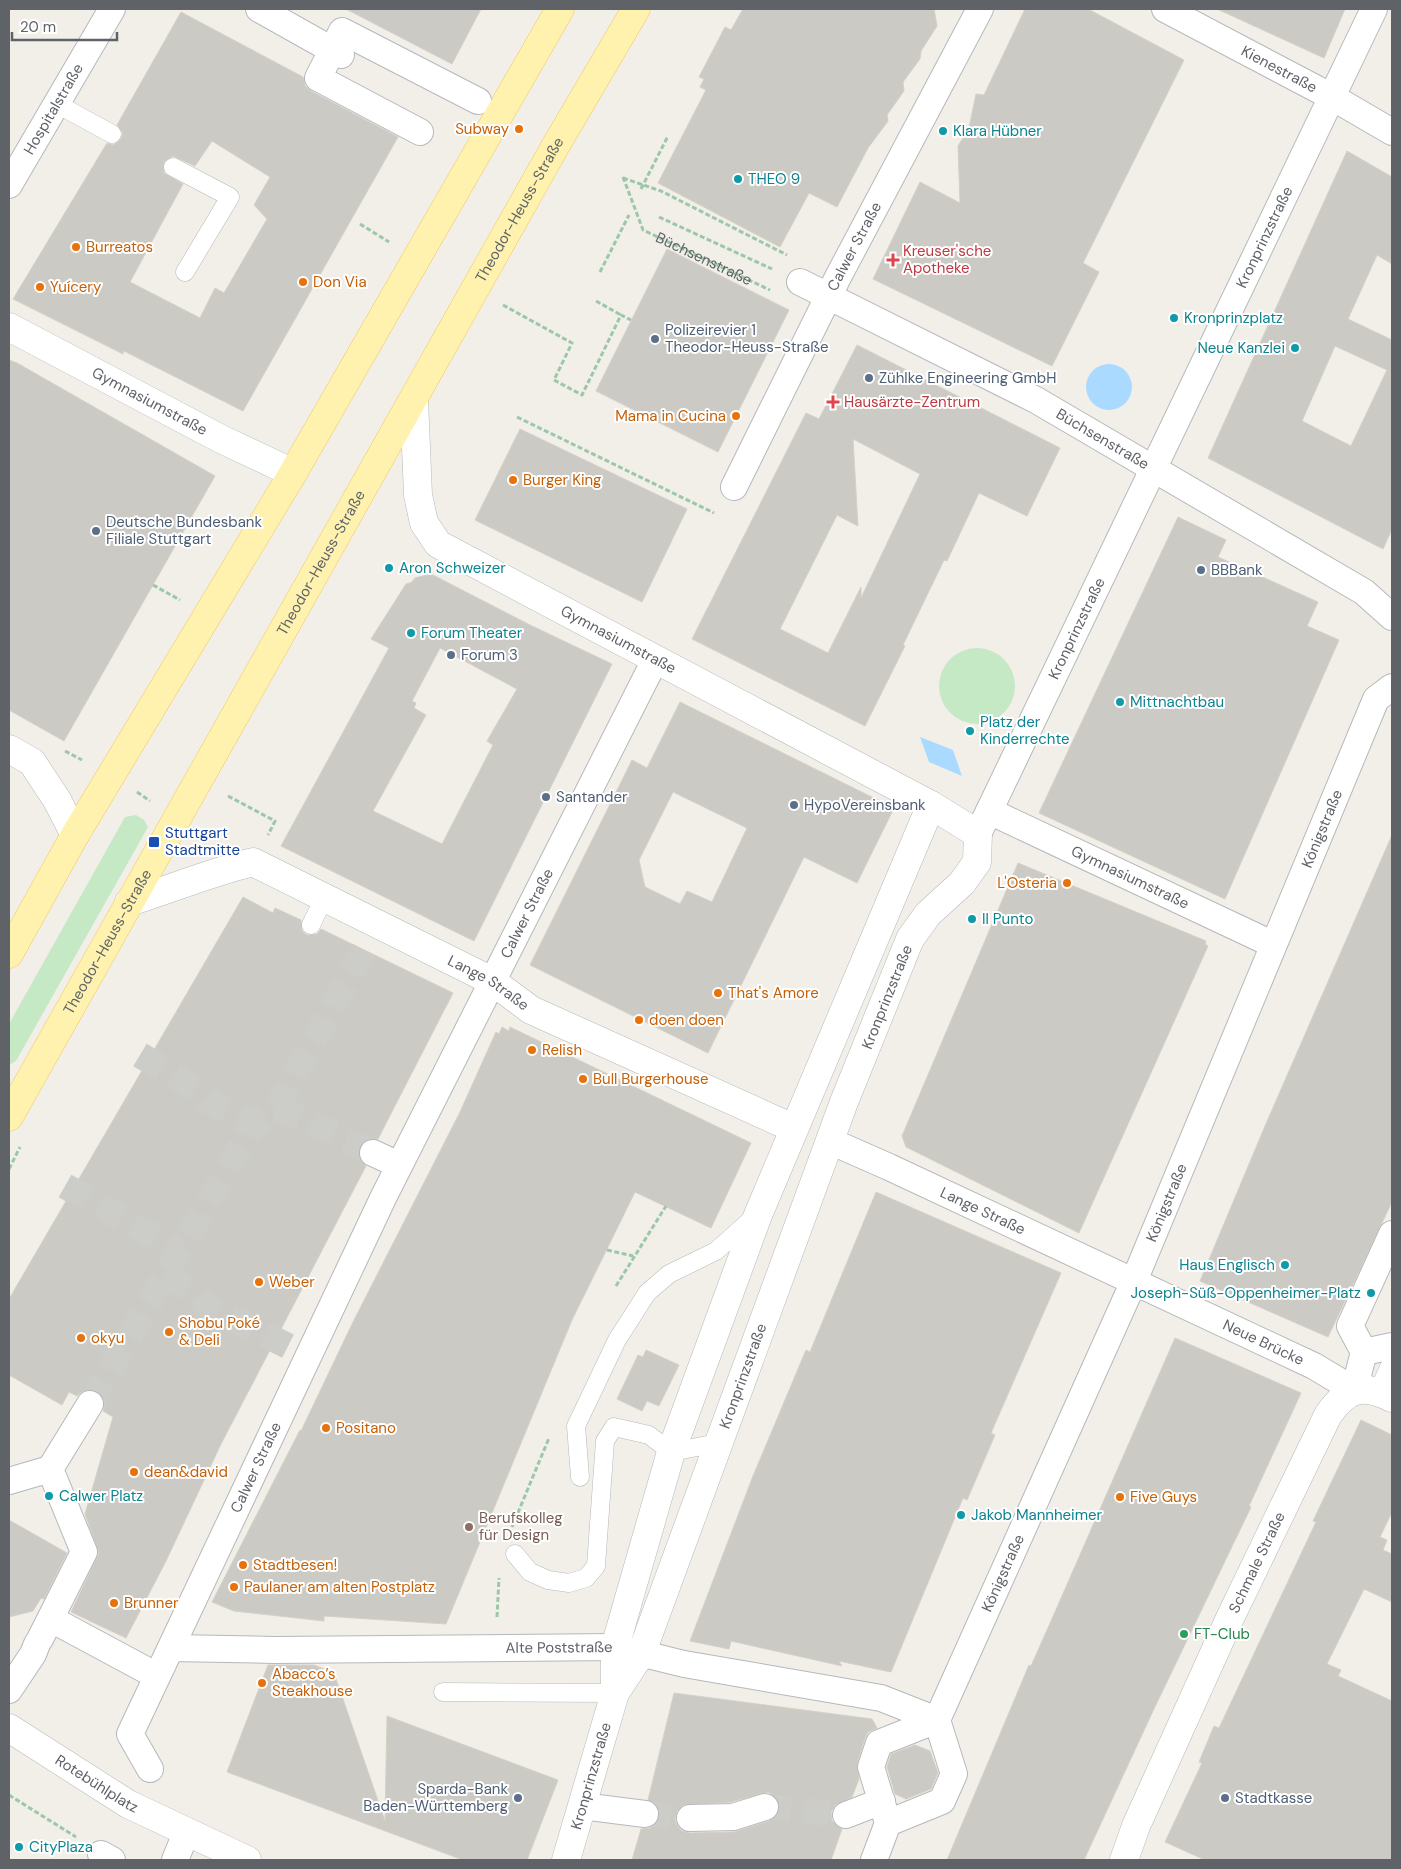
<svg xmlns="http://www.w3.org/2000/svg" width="1401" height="1869" viewBox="0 0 1401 1869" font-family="'DM Sans',sans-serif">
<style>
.green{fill:#c5e8c5}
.water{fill:#aadaff}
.building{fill:#cccac5;stroke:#d6d1c6;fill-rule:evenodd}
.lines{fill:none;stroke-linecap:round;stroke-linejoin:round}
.pedestrian-tunnel{stroke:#ccccc8;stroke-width:26;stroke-dasharray:26 13;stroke-linecap:butt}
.service-casing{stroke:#b5b8bc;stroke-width:19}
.pedestrian-casing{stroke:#b5b8bc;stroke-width:28}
.minor-casing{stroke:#b5b8bc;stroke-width:29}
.primary-casing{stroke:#f2c960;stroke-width:29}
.path{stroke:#9cc7a9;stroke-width:3;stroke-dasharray:5 2.5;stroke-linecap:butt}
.service{stroke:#fff;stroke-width:18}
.pedestrian{stroke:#fff;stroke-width:26}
.minor{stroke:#fff;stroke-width:28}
.primary{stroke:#fff2af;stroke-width:28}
.food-dot{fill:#e8710a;stroke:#fff;stroke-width:2}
.culture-dot{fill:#0f9aa8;stroke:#fff;stroke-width:2}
.health-dot{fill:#e0444e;stroke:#fff;stroke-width:2}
.service-dot{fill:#5c6f8a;stroke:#fff;stroke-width:2}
.transit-dot{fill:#1a4fb4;stroke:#fff;stroke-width:2}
.education-dot{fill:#8d6e63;stroke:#fff;stroke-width:2}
.leisure-dot{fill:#2e9e5b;stroke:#fff;stroke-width:2}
.labels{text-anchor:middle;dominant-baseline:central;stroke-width:4;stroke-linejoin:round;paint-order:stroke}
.street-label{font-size:15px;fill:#5f6368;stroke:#fff}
.food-label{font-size:15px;fill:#c56008;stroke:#fff;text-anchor:start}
.culture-label{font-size:15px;fill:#0d838f;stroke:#fff;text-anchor:start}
.health-label{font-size:15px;fill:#be3a42;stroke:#fff;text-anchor:start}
.service-label{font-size:15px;fill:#4e5e75;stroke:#fff;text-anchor:start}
.transit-label{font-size:15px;fill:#164399;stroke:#fff;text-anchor:start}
.education-label{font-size:15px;fill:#785e54;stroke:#fff;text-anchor:start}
.leisure-label{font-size:15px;fill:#27864d;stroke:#fff;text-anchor:start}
</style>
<rect width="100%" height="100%" fill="#f1efe8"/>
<path class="green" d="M939 686a38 38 0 1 1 76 0a38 38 0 1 1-76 0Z
M136 815 144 820 148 827 16 1061 9 1065V1024L125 817Z"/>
<path class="water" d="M1086 387a23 23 0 1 1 46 0a23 23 0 1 1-46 0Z
M920 737 953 750 962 776 929 762Z"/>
<path class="building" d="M346 9H481L452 64Z
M743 9H934L937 26 921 51 920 59 903 82 904 91 887 115 888 121 868 148 837 207 809 193 780 247 658 183 706 90 700 87 704 79 699 77 725 27 731 30Z
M1025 9H1088L1184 60 1083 263 1099 272 1052 366 873 279 920 182 960 203 958 146 969 128 976 94 984 95Z
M1217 9H1345L1324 58Z
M181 12 303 77 305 86 311 91 398 137 243 411 124 351 123 354 13 299 107 143 113 145 121 139 123 133 117 125ZM212 141 270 177 254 205 267 219 224 293 215 288 200 318 130 282 183 184 164 173V162L173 156 195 166Z
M1347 151 1392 177V264L1377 255 1348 319 1392 340V529L1383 549 1208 458ZM1335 346 1387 370 1351 446 1302 421Z
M667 249 789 310 718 452 596 391Z
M857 345 1060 448 1027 516 979 493 947 561 944 560 903 645 905 646 865 726 692 639 806 413 819 419ZM853 439 920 474 861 598V587L828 653 780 629 837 515 858 526Z
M9 360 17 363 215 476 64 741 9 710Z
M520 429 687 509 642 602 475 520Z
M1178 517 1226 540 1218 557 1318 602 1307 626 1339 640 1225 899 1039 813Z
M431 574 532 626 612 664 474 941 281 846 389 648 371 639 406 584 412 582 415 578ZM440 648 517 689 487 741 493 745 442 844 373 811 426 715 414 708 416 703 412 701Z
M680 702 894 808 857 883 804 857 708 1053 530 965 632 760 647 768ZM673 792 747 828 712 902 687 891 680 904 645 887 639 860Z
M1392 835V1202L1328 1337 1200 1281 1265 1126Z
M1018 863 1206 941 1205 944 1208 946 1079 1233 906 1147 902 1136Z
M243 897 273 913 275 908 301 920 302 931 307 935 317 934 321 929 453 993 378 1139 365 1141 360 1146 358 1155 366 1166 221 1444 166 1561 126 1638 71 1612 99 1553 85 1514 113 1417 103 1411 105 1404 103 1397 97 1391 90 1389 83 1391 77 1396 69 1392 62 1405 9 1375V1299Z
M502 1027 509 1031 510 1027 751 1143 711 1228 635 1192 572 1320 446 1624 324 1616V1621L234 1611 212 1602 300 1430 301 1431 353 1322 460 1112 496 1032 499 1034Z
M876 1192 1061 1273 991 1433 995 1435 967 1500 963 1498 891 1672 839 1661 842 1666 731 1641 729 1649 690 1641 753 1476 806 1350 810 1352Z
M1175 1338 1301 1393 1249 1506 1251 1507 1153 1711 1084 1860H947L1029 1665 1031 1666 1051 1621Z
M646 1350 679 1365 659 1406 647 1401 642 1411 617 1399 638 1355 643 1357Z
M1361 1420 1392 1435V1512L1380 1537 1387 1540 1383 1550 1392 1554V1602L1364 1589 1327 1664 1341 1670 1338 1676 1392 1701V1860H1205L1165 1842 1202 1763 1199 1762 1214 1726 1219 1728 1316 1522 1313 1521Z
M9 1520 67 1553 44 1599 41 1598 33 1611 9 1617Z
M268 1665H314L334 1673 385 1821 387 1716 558 1780 527 1860H463L227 1772Z
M674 1693 872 1719 877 1728 868 1732 865 1738 857 1763 859 1779 852 1797 835 1805 831 1812 832 1821 842 1829 831 1860H632L641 1829 651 1828 657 1823 660 1816 659 1808 648 1800ZM768 1792 775 1796 779 1803 780 1810 776 1817 769 1821 733 1832 690 1833 682 1831 677 1825 675 1819 677 1811 683 1805 731 1802Z
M915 1745 930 1751 938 1773 931 1789 906 1799 895 1794 887 1767 891 1754Z"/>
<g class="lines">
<path class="pedestrian-tunnel" d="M140 1055 198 1090 209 1102 253 1125
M274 1112 299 1116 373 1153
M65 1186 180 1251
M165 1276 198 1294 207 1306 308 1356
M90 1404 253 1125 274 1112 285 1093 364 950
M765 1807 846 1815
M645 1814 690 1818"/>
<defs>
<path id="service" d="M57 104 112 134
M173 167 230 197 185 272
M311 925 324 898
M1378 1391 1392 1361
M580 1477 576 1426 617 1340 647 1293 669 1274 716 1251 753 1218
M515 1554 530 1572 548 1580 569 1583 586 1578 596 1566 605 1441 614 1427 649 1435 671 1452 718 1443
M443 1692 615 1693"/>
<g id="pedestrian">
<path d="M259 9 341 55"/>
<path id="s2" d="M1165 9 1332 97 1392 132"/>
<path d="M420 132 318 78 342 31 478 101"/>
<path id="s3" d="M9 185 112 9"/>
<path id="s4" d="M800 282 1036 400 1364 592 1392 617"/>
<path id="s5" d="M734 487 837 279 980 9"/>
<path id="s6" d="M989 811 1272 944"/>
<path id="s7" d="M978 834 1374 9"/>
<path id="s8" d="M830 1141 889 1167 1314 1366 1354 1390 1364 1352 1392 1346"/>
<path d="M373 1153 399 1165"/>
<path d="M1364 1352 1350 1326 1392 1234"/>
<path d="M9 1481 50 1469"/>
<path d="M51 1619 157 1676"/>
<path d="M40 1639 84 1552 50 1469 90 1404"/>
<path id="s9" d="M171 1648 276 1650 615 1647 684 1664 881 1698 937 1720"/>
<path d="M9 1690 33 1654 37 1644"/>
<path id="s10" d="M150 1769 130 1734 384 1196 655 660"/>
<path d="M582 1806 645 1814"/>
<path d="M846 1815 882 1801"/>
<path d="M690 1818 733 1817 765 1807"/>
<path d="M888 1823 871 1767 879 1743 937 1720"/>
<path d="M101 1854 112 1860"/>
<path d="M175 1860 186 1833"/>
<path id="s11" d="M874 1860 888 1823 942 1801 954 1774 937 1720 1134 1281 1376 699 1392 687"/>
</g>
<g id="minor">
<path id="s12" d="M9 327 221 439 293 473"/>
<path id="s13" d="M414 399 418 495 424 523 438 544 931 805 978 834 977 862 962 883 928 914 910 939 844 1102 642 1652 615 1693 566 1860"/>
<path d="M9 749 32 762 57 800 75 835"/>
<path id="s14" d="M129 902C171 889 211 872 253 862L492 981 531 1010 793 1128"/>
<path d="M615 1693V1647L671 1452 758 1215 931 805"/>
<path id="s15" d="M9 1728 128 1804 247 1860"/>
<path id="s16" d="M1124 1860 1136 1826 1230 1618 1328 1415C1347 1388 1362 1383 1392 1398"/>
</g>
<g id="primary">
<path d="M9 954 75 835 293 473 560 9"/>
<path id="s17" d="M9 1117 556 145 636 9"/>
</g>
</defs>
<use href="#service" class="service-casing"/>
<use href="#pedestrian" class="pedestrian-casing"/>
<use href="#minor" class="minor-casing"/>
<use href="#primary" class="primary-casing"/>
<g class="path">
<path id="s1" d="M623 177 643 230 770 290"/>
<path d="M623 178 661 191 787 255"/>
<path d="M641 189 668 136"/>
<path d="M659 217 772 269"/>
<path d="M360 224 389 242"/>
<path d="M600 272 629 215"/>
<path d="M596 301 621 315"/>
<path d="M503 305 572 343 554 380 582 395 621 315 631 320"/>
<path d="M517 417 714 513"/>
<path d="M153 585 180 600"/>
<path d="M65 751 82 760"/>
<path d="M137 792 150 801"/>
<path d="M228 796 275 821 268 835"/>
<path d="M9 1169 20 1147"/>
<path d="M607 1250 633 1256"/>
<path d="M616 1286 666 1206"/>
<path d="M512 1527 549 1438"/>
<path d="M497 1617 499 1578"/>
<path d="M9 1795 76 1837"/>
</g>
<use href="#service" class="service"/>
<use href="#pedestrian" class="pedestrian"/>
<use href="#minor" class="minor"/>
<use href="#primary" class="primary"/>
</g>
<g class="food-dot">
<circle cx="519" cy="129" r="5"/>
<circle cx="76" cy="247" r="5"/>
<circle cx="303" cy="282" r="5"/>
<circle cx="40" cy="287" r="5"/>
<circle cx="736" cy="416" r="5"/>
<circle cx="513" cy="480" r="5"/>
<circle cx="1067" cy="883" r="5"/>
<circle cx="718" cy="993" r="5"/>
<circle cx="639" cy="1020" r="5"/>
<circle cx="532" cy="1050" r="5"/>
<circle cx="583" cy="1079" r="5"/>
<circle cx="259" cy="1282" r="5"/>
<circle cx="169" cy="1332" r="5"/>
<circle cx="81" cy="1338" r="5"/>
<circle cx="326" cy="1428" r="5"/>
<circle cx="134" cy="1472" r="5"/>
<circle cx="1120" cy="1497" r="5"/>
<circle cx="243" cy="1565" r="5"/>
<circle cx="234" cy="1587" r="5"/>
<circle cx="114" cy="1603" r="5"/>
<circle cx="262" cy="1683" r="5"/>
</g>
<g class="culture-dot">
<circle cx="943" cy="131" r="5"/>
<circle cx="738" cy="179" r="5"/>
<circle cx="1174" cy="318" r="5"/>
<circle cx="1295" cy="348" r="5"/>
<circle cx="389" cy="568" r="5"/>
<circle cx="411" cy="633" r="5"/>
<circle cx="1120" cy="702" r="5"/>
<circle cx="970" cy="731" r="5"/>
<circle cx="972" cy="919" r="5"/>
<circle cx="1285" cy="1265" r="5"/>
<circle cx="1371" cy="1293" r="5"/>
<circle cx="49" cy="1496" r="5"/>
<circle cx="961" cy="1515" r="5"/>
<circle cx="19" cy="1847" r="5"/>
</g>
<g class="health-dot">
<path d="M890.5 252.5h5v5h5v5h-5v5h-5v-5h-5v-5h5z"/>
<path d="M830.5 394.5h5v5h5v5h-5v5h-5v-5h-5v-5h5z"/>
</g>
<g class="service-dot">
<circle cx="655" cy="339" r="5"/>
<circle cx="869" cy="378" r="5"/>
<circle cx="96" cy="531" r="5"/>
<circle cx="1201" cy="570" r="5"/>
<circle cx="451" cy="655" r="5"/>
<circle cx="546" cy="797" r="5"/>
<circle cx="794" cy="805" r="5"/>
<circle cx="518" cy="1798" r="5"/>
<circle cx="1225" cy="1798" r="5"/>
</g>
<rect class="transit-dot" x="148" y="836" width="12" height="12" rx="2.5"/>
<circle class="education-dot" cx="469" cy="1527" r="5"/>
<circle class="leisure-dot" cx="1184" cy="1634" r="5"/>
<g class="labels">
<g class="street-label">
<text stroke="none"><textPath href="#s2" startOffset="129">Kienestraße</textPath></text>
<text stroke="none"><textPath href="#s3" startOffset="88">Hospitalstraße</textPath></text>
<text stroke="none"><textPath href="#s17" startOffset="1041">Theodor-Heuss-Straße</textPath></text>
<text stroke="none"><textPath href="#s7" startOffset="662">Kronprinzstraße</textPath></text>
<text stroke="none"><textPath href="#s5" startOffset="269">Calwer Straße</textPath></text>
<text stroke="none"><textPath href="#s1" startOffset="124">Büchsenstraße</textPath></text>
<text stroke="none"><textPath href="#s12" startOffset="159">Gymnasiumstraße</textPath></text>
<text stroke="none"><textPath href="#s4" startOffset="341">Büchsenstraße</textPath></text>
<text stroke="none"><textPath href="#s17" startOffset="636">Theodor-Heuss-Straße</textPath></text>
<text stroke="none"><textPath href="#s7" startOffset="228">Kronprinzstraße</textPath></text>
<text stroke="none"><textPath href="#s13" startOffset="354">Gymnasiumstraße</textPath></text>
<text stroke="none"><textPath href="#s11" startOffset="1155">Königstraße</textPath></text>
<text stroke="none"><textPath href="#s6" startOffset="156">Gymnasiumstraße</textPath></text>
<text stroke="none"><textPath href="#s10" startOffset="952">Calwer Straße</textPath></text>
<text stroke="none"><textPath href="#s17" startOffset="201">Theodor-Heuss-Straße</textPath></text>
<text stroke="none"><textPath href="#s14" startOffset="395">Lange Straße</textPath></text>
<text transform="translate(887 997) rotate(-68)">Kronprinzstraße</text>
<text stroke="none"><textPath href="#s11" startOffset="750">Königstraße</textPath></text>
<text stroke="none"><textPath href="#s8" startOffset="168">Lange Straße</textPath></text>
<text stroke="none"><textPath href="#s8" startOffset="478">Neue Brücke</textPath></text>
<text transform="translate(743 1376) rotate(-70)">Kronprinzstraße</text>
<text stroke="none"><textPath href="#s10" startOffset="335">Calwer Straße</textPath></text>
<text stroke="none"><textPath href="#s16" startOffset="326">Schmale Straße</textPath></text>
<text stroke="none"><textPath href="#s11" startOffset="345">Königstraße</textPath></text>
<text stroke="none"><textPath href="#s9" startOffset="388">Alte Poststraße</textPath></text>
<text transform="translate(591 1776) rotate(-74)">Kronprinzstraße</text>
<text stroke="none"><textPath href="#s15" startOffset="104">Rotebühlplatz</textPath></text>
</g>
<g class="food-label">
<text x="509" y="129" text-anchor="end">Subway</text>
<text x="86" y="247">Burreatos</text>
<text x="313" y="282">Don Via</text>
<text x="50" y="287">Yuícery</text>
<text x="726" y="416" text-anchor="end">Mama in Cucina</text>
<text x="523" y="480">Burger King</text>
<text x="1057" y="883" text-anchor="end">L'Osteria</text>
<text x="728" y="993">That's Amore</text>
<text x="649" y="1020">doen doen</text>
<text x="542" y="1050">Relish</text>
<text x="593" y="1079">Bull Burgerhouse</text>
<text x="269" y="1282">Weber</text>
<text x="179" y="1323">Shobu Poké<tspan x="179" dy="17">&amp; Deli</tspan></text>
<text x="91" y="1338">okyu</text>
<text x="336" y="1428">Positano</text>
<text x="144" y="1472">dean&amp;david</text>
<text x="1130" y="1497">Five Guys</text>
<text x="253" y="1565">Stadtbesen!</text>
<text x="244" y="1587">Paulaner am alten Postplatz</text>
<text x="124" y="1603">Brunner</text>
<text x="272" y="1674">Abacco’s<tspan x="272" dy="17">Steakhouse</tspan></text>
</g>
<g class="culture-label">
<text x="953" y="131">Klara Hübner</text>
<text x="748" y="179">THEO 9</text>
<text x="1184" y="318">Kronprinzplatz</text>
<text x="1285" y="348" text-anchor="end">Neue Kanzlei</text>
<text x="399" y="568">Aron Schweizer</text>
<text x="421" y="633">Forum Theater</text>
<text x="1130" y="702">Mittnachtbau</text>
<text x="980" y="722">Platz der<tspan x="980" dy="17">Kinderrechte</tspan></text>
<text x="982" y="919">Il Punto</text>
<text x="1275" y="1265" text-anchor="end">Haus Englisch</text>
<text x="1361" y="1293" text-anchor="end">Joseph-Süß-Oppenheimer-Platz</text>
<text x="59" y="1496">Calwer Platz</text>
<text x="971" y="1515">Jakob Mannheimer</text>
<text x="29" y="1847">CityPlaza</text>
</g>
<g class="health-label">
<text x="903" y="251">Kreuser'sche<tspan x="903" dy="17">Apotheke</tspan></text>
<text x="844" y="402">Hausärzte-Zentrum</text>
</g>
<g class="service-label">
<text x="665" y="330">Polizeirevier 1<tspan x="665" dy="17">Theodor-Heuss-Straße</tspan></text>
<text x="879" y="378">Zühlke Engineering GmbH</text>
<text x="106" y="522">Deutsche Bundesbank<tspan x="106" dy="17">Filiale Stuttgart</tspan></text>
<text x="1211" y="570">BBBank</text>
<text x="461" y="655">Forum 3</text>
<text x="556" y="797">Santander</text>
<text x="804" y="805">HypoVereinsbank</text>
<text x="508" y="1789" text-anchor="end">Sparda-Bank<tspan x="508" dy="17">Baden-Württemberg</tspan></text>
<text x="1235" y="1798">Stadtkasse</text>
</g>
<g class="transit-label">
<text x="165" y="833">Stuttgart<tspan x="165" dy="17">Stadtmitte</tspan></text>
</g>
<g class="education-label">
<text x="479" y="1518">Berufskolleg<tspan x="479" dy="17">für Design</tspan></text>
</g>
<g class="leisure-label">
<text x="1194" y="1634">FT-Club</text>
</g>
</g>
<rect width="1401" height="1869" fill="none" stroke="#5f6368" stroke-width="20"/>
<path d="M12 32v8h105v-8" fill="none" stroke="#5f6368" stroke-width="2.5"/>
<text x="20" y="32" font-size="15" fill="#5f6368" stroke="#ffffff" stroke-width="4" paint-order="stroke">20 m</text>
</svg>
